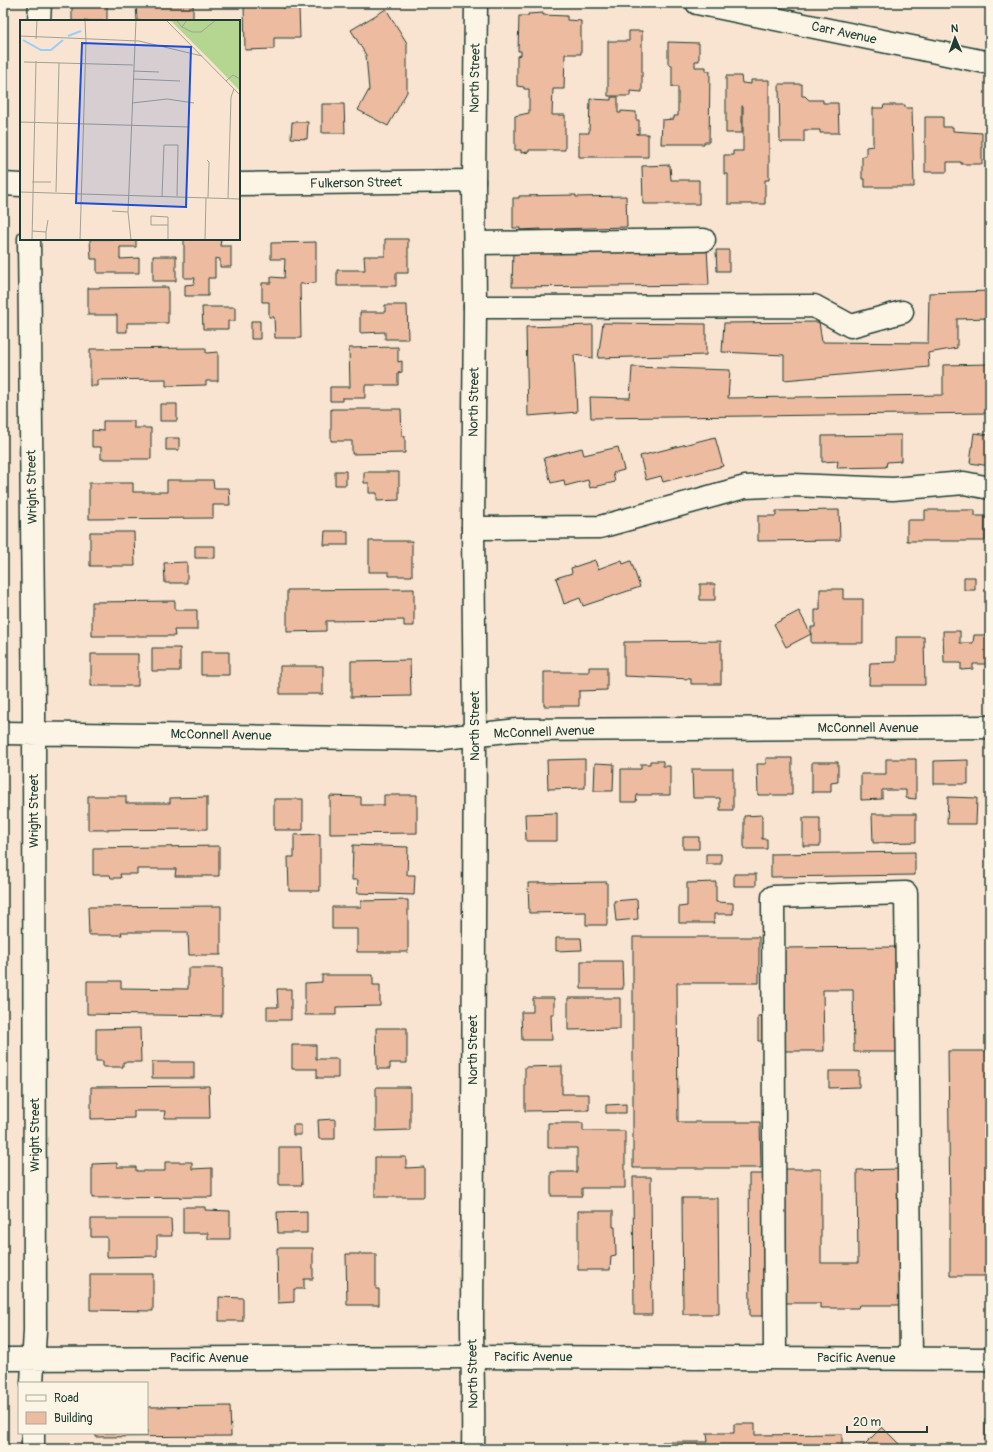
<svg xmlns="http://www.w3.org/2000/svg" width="993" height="1452" viewBox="0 0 993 1452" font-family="Pangolin,sans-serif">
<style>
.building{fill:#edbb9f;stroke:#1f3d34}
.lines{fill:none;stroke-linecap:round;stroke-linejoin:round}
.minor-casing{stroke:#1f3d34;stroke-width:25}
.major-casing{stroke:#1f3d34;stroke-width:25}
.minor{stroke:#fcf5e5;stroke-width:22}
.major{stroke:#fcf5e5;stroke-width:22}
.labels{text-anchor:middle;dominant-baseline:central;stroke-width:3;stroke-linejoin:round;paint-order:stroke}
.street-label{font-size:13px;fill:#1f3d34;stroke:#fcf5e5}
.inset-river{fill:none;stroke:#99cef7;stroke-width:2}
.inset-road{fill:none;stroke:#a1a192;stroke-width:1}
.view{fill:#1d4ed8;fill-opacity:0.15;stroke:#1d4ed8;stroke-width:2}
.inset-edge{fill:none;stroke:#1f3d34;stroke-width:2}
</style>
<rect width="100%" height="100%" fill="#f8e4d0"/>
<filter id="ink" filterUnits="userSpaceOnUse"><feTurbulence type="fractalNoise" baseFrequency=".025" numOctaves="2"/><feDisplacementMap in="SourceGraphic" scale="8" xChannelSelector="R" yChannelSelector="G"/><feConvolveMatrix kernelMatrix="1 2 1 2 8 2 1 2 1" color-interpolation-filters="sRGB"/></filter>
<g filter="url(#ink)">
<path class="building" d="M72 3H107V21H72Z
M136 3H193V21H137Z
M244 3H283V8L299 7 300 38H274V49L245 50Z
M386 9 407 43V92L388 126 358 110 369 90 366 55 351 30Z
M543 13V15L567 16V20L581 21V54H565L564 89H553L552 115H565V150H529V152L521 153V150H515V116L529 113V89H524V87L517 86V56L521 55V51H518L519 16H528V14Z
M629 31H642V92L630 91V96H608V41H629Z
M668 42 699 43V61H695V67H706V71H710L709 142H704V144H661L662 120 674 119V116H678V87H672V65L668 64Z
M726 76H741L742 83 751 84V80H769V180H765V204H728V174H724V155H733V151H743V106H742V133H726Z
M779 84H802V96H805L809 100H823V103H838L839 133H820V130H804V142H780Z
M611 97H618V113H621V111L636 112V120H639V133L636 134H648V157H579V133H589L590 99 611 100Z
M322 104H344L345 133H322Z
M884 105H905V108H912L914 187H865V179H862V156H866V147L873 146V108H883Z
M925 117H943V127H953V131L982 133V164H961V162H947V172H925Z
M292 122H308L307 139 291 138Z
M670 165 671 180H699V204H643L642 166Z
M576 195V197L626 196 627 227 556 229V232H541V229L520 230V228H513V198H519V196Z
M90 239H136V247H120V259L139 258V273H97V259H91Z
M184 239H221L220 246H231V267H220V259L215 258V278H208V296H185V285L194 284 195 278H184Z
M385 239H408V273H396V286H337V270H365L364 256H385Z
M316 242V283L300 284 301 338H275L274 317H269V302H262V283H271V277L284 278 285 259H271V243Z
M707 248 709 285 512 287 513 251Z
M716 250H729V271H717Z
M153 256H176V281H153Z
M168 287V323H127V332H117V315H88V288Z
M990 291V318L957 319V348L928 353 929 367 784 380V355L722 352 724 323 819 322 822 342 928 343 929 293Z
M385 305H407L408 339H385V332L360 333V312H385Z
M202 307H235V321H228V329H203Z
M251 321H260V339H251Z
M603 323 706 324V355L598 358Z
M593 325V358L574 355 577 412 528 416 526 327Z
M398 347V362L402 361V372L398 373V385H365V398H342V401H330V387H350L349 348Z
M206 348V353L218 352V381H206V385L166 386V379L97 380V386H90V349Z
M990 364V413L591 418 590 397 630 398 632 367 730 370 728 398 943 395V365Z
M160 404H177V421H160Z
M331 409H401L402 436H405V453L352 454V441H331Z
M103 421H134V428H151V459H101V447H92V430L103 431Z
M974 433 990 435V466L970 463Z
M901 435V461L887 462 886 467 837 468 838 461 822 462V436Z
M715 437 723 466 663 482 661 476 646 480 640 456Z
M166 438H179V450H166Z
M618 447 624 470 613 473 615 482 590 488 588 480 565 486 564 480 551 483 544 458 582 448 584 455Z
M335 471H346V485H335Z
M364 472H399V500L377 501V493H369V483H364Z
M167 480H213L214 488H229L230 505H213V518L89 519V483H133V492H167Z
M839 510 840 540 758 541V516H776V511Z
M925 510H975V516H985V541H907V520H925Z
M325 531H348V545H324Z
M90 532H134L135 566H90Z
M369 541H412V576H389V572H369Z
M195 546H215V558H195Z
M595 560 598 569 622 560 623 564 631 561 640 587 583 606 580 598 564 604 556 578 572 573 571 568Z
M187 562V583H165L164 563Z
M964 577H975V590H964Z
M700 584H715V600H700Z
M414 589V626H404V620L326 621V631L287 632V590Z
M820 589H843V599H863V643H811V627H815V610H820Z
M987 592H990V627H988Z
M175 601V610H197V630H174L175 636H92V602Z
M799 611 811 634 786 647 774 624Z
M943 631H960V643H973L974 635H990V664H973V669L961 670V663H944Z
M896 637H924L925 685H869L870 663 896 662Z
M721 641V684H691V679L624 676V642Z
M152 648H180V671H152Z
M201 652H229V675H201Z
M91 654H138V686H91Z
M410 660 411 696 351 697V661Z
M280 666H323V694H280Z
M589 667H607V690L579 691V706H544V672H589Z
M766 758H792V795H758L757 764H766Z
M585 759V788L548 789 547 760Z
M886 759H916V799L906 798V790H882V799L861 800V774H886Z
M968 760V784H934V761Z
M650 761H663V766H670V795H637L636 802H621V769H641V764H650Z
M812 762H838V782L831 783V792H812Z
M595 763 614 764 613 791H594Z
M692 769H733V810H720V798H693Z
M384 795H417V833L330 834V796L361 797V805H384Z
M88 796H126V803H170V798L207 797V829L88 830Z
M948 797 977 798 976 824H947Z
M274 799H303V830H274Z
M557 813V841H526L525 814Z
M872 814H916V842L873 843Z
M762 815V839H767V849H744V816Z
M803 818H820V846H803Z
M320 834V891H289L288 857H294V835Z
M683 837H699V849H683Z
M353 845 408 847 407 875H415L414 895 357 893 358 880H352Z
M219 846V876H175L176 869H137V874H120L121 878H111L110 875H93V848Z
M915 852V875L771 877V854Z
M706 854H721V864H706Z
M734 874H756V886H734Z
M607 882V925H586V912L529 913 528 883Z
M716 882V902L733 903V914H714V923H679V907L687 906V883Z
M637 899 638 919 616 921 614 901Z
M408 900V952H357V929H332V907H361V901Z
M221 906V955H189L188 932H121L122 935H89L88 907Z
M633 937H759V983H677L678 1122H760L761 1168H633Z
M556 938H581L582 950 556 951Z
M899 947 900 1052H854L853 990H823L824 1051H780L779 948Z
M581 961H622L623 989H581Z
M188 968H222V1016L87 1014V981H121V988L188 989Z
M322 975H373V985H380V1006L336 1007V1015H305V983L322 982Z
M277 989H291V1020H267V1007H278Z
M533 998H554V1014H551L552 1040H522L521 1012H533Z
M568 998H620V1029L568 1030Z
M769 1015V1041H758V1016Z
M140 1028 141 1062H123V1067H103V1061H96V1029Z
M376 1028H407V1063H390V1069H377Z
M292 1045H316V1059H338V1078H317V1069H292Z
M948 1051H990V1276H950V1215Z
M152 1062H194V1078H152Z
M562 1066V1094H589V1110L525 1111V1067Z
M829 1071H859V1087L829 1088Z
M209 1086 210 1118H164L165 1111H134V1118L91 1119V1087Z
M376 1087H410V1130L376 1131Z
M626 1104V1113H606V1105Z
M335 1119V1139H319L318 1120Z
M548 1123H583V1131H625V1188H582V1196H551V1172H577V1148H548Z
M293 1125H301V1135H293Z
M279 1147H301L302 1185H279Z
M375 1157H406V1168L424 1167V1197H375Z
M165 1162H192V1169L212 1168V1197L92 1198V1164L117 1163V1167H136V1171H165Z
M782 1169H821V1263H858L857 1170 900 1169 901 1305H859L858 1308H820V1303H783Z
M749 1174H768L769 1316H750Z
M633 1177H651L652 1315H634Z
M682 1198H718L719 1314H683Z
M183 1207H205V1210L230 1211V1239H208V1233H183Z
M307 1211V1233H278L277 1212Z
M578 1211H613V1227H615L616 1255 611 1256 610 1270H578Z
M91 1219H171L172 1236H157V1256L107 1257V1237H91Z
M277 1248H313V1279H304V1289H294V1302L278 1303Z
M346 1254H376V1289H379V1305H347Z
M90 1274H153V1311L90 1310Z
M219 1297 243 1298V1321H219Z
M230 1406 231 1436 96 1437V1433H147V1407Z
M985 1419H990V1449H985Z
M734 1424H755V1435L842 1434V1449H662V1442H708L707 1433H734Z
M882 1427 904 1449H860Z"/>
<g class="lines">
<defs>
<path id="minor" d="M697 3 990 63
M39 21 40 3
M3 184 21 185
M239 184 474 181
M29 239 34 709 35 1331 32 1383
M475 243 704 240
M475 307 814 306 851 326 902 312
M473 528 600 527 745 487 793 485 893 489 964 483 990 488
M3 733 434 739 517 730 990 727
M775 1358 773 897 906 893 911 1358
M3 1359 472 1357 990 1359
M33 1433V1449"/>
<path id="major" d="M473 1449C474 1406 472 1362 472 1319L475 735 473 528 475 307 474 181 476 3"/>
</defs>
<use href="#minor" class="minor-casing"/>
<use href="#major" class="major-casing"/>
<use href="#minor" class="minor"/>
<use href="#major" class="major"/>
</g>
</g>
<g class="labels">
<g class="street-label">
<text transform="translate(844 33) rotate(12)">Carr Avenue</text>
<text transform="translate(475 78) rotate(-89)">North Street</text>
<text transform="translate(356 183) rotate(-1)">Fulkerson Street</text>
<text transform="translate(474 402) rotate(-89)">North Street</text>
<text transform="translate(32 487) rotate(-91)">Wright Street</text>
<text transform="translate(475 726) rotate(-90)">North Street</text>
<text x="868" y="728">McConnell Avenue</text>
<text transform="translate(544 732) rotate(-2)">McConnell Avenue</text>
<text transform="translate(221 735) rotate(1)">McConnell Avenue</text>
<text transform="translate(34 811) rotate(-90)">Wright Street</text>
<text transform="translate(473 1050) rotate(-90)">North Street</text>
<text transform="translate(35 1135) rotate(-90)">Wright Street</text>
<text x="533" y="1357">Pacific Avenue</text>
<text x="209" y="1358">Pacific Avenue</text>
<text x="856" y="1358">Pacific Avenue</text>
<text transform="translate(473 1374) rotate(-91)">North Street</text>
</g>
</g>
<g transform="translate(20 20)">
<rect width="220" height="220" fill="#f8e4d0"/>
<path d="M150 0H220V71L194 44Z" fill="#b4d690"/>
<path class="inset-river" d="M48 16 61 11M3 20 21 30H31L43 20"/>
<path class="inset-road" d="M146 0 220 75M156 0 162 7 167 0M162 7 172 12H181L196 0M0 16 119 21 182 36M16 19 17 0M4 42 113 45M113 51 139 52M113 59 160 61M206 61 213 55 220 59M112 83 147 79 174 83M0 102 169 107M187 140 189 142 188 178M12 162H31M0 172 220 179M36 172 39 43M142 176 144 125H158L157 176M208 178 211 77 214 69M92 191 108 192M148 205H131V196L148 197V220M12 211 26 212V220M26 212 28 200M12 220 16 41M60 220 66 21 65 0M111 220 108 192 116 0M185 220 186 177"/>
<path class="view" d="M62 23 171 27 166 187 56 183Z"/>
<rect width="220" height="220" class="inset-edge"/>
</g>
<rect width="993" height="1452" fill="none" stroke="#fcf5e5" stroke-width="16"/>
<rect x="8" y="8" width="977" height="1436" fill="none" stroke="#1f3d34" stroke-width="1.5" filter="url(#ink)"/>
<rect x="18" y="1382" width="130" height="52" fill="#fcf5e5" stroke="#a4ab9e"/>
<rect x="26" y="1395" width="20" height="6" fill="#fcf5e5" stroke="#a4ab9e"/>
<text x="54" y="1402" font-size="12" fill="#1f3d34">Road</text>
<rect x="26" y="1412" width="20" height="12" fill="#edbb9f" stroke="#a4ab9e"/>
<text x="54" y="1422" font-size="12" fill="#1f3d34">Building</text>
<g transform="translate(955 38) rotate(358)" stroke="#fcf5e5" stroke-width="3" paint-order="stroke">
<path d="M0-3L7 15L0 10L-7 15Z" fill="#1f3d34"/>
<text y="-6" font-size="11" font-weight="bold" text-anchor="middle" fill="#1f3d34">N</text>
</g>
<path d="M847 1426v6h80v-6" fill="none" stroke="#1f3d34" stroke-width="2"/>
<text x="853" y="1426" font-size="12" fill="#1f3d34" stroke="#fcf5e5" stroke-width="3" paint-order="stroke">20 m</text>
</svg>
